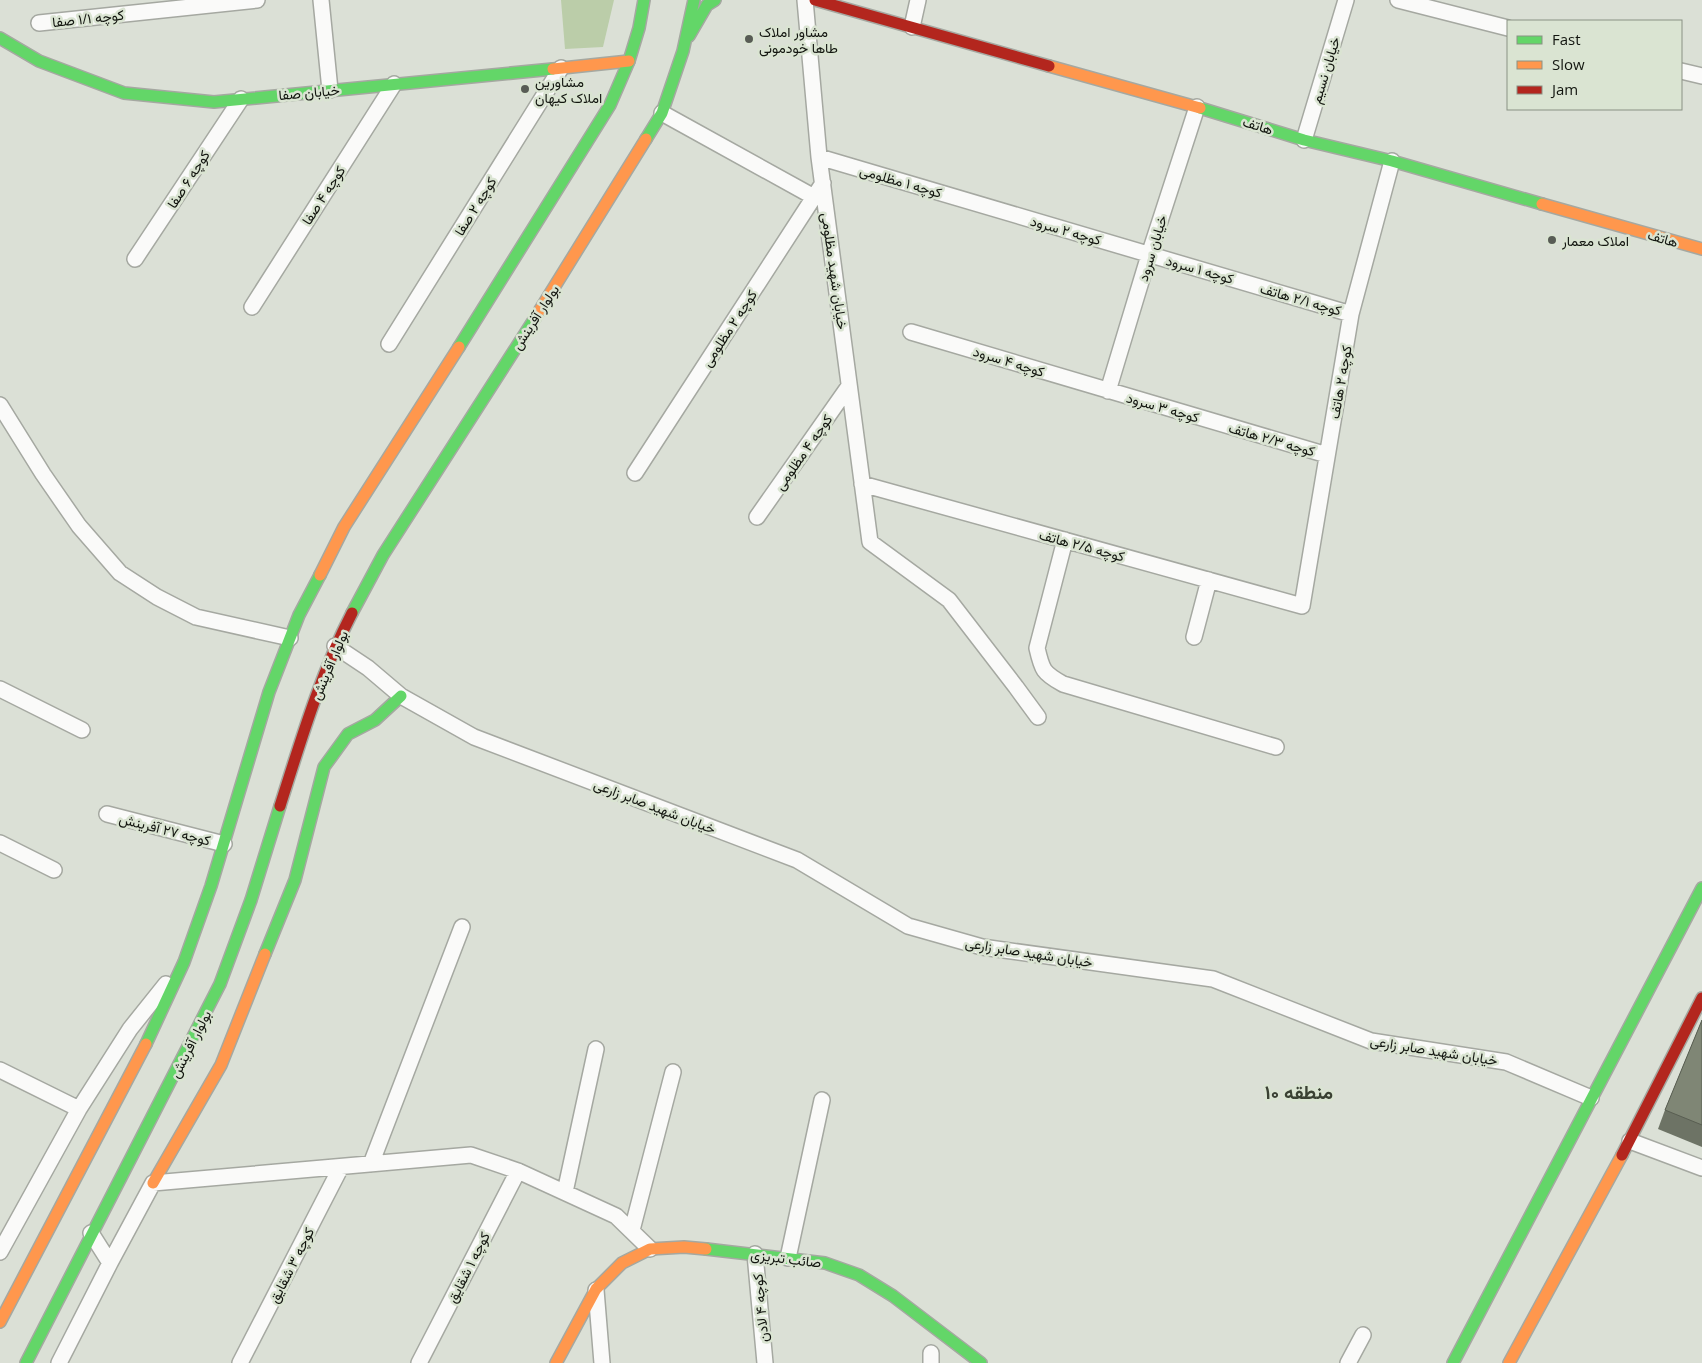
<svg xmlns="http://www.w3.org/2000/svg" width="1702" height="1363" viewBox="0 0 1702 1363" font-family="'Open Sans',Vazirmatn,sans-serif">
<style>
.green{fill:#bbcda9}
.lines{fill:none;stroke-linecap:round;stroke-linejoin:round}
.street-casing{stroke:#a5a8a1;stroke-width:18}
.fast-casing{stroke:#a5a8a1;stroke-width:14}
.slow-casing{stroke:#a5a8a1;stroke-width:14}
.jam-casing{stroke:#a5a8a1;stroke-width:14}
.street{stroke:#fafaf9;stroke-width:15}
.fast{stroke:#63d668;stroke-width:11}
.slow{stroke:#ff974d;stroke-width:11}
.jam{stroke:#b3261e;stroke-width:11}
.wall{fill:#6d7365}
.building{fill:#7f8675;stroke:#595e52}
.poi-dot{fill:#585c55;stroke:#dae4d2;stroke-width:2}
.labels{text-anchor:middle;dominant-baseline:central;stroke-width:5;stroke-linejoin:round;paint-order:stroke}
.street-label{font-size:14px;fill:#12150f;stroke:#dae4d2}
.poi-label{font-size:14px;fill:#12150f;stroke:#dae4d2;text-anchor:start}
.district-label{font-size:19px;font-weight:bold;fill:#3a4133;stroke:#dae4d2}
</style>
<rect width="100%" height="100%" fill="#dbe0d6"/>
<path class="green" d="M561 0H614L603 47 565 49Z"/>
<g class="lines">
<defs>
<path id="street" d="M321 0 330 90
M805 0 819 157 870 542 949 600 1016 687 1038 717
M1398 0 1508 28
M39 23 257 0
M912 27 918 0
M1681 71 1702 76
M662 113 814 197
M1304 140 1346 0
M819 157 1351 314
M135 259 241 99
M252 307 394 84
M911 332 1327 455
M389 344 561 68
M1108 391 1149 255 1197 107
M0 405 43 474 79 526 120 573 157 597 196 617 290 638
M635 473 823 183
M862 484 1302 606 1351 314 1392 161
M757 517 849 386
M1065 540 1037 648C1042 670 1043 673 1063 684L1276 747
M1194 637 1209 580
M335 646 368 668 401 696 474 737 797 860 908 926 982 947 1213 979 1371 1041 1506 1062 1591 1098
M0 689 82 730
M107 814 224 844
M0 843 54 870
M0 1070 79 1109
M1630 1141 1702 1168
M371 1164 462 927
M565 1192 596 1049
M632 1230 673 1072
M0 1252 79 1109 130 1029 166 984
M755 1254 765 1363
M788 1258 822 1100
M110 1263 153 1183 471 1155 518 1171 616 1216 650 1249
M596 1290 602 1363
M931 1353V1363
M59 1363 110 1263 91 1233
M240 1363 341 1167
M419 1363 518 1171
M1348 1363 1363 1335"/>
<path id="fast" d="M689 36 707 5 715 0
M0 38 39 61 124 93 214 102 553 69
M1200 108 1304 140 1392 161 1542 204
M646 139 662 113 683 51 694 0
M459 347 610 105 629 61 639 28 644 0
M352 613 383 555 535 318
M265 954 295 880 324 767 348 734 375 720 401 696
M146 1044 184 962 211 886 269 692 299 615 320 575
M706 1249 825 1263 859 1275 893 1296 981 1363
M26 1363 220 984 251 900 280 806
M1453 1363 1702 888"/>
<path id="slow" d="M1049 66 1200 108
M553 69 629 61
M1542 204 1702 249
M535 318 646 139
M320 575 344 527 459 347
M153 1183 221 1065 265 954
M0 1322 146 1044
M556 1363 596 1289 622 1263 650 1249 684 1247 706 1249
M1509 1363 1622 1155"/>
<path id="jam" d="M815 0 1049 66
M280 806C301 740 320 675 352 613
M1622 1155 1702 998"/>
</defs>
<use href="#street" class="street-casing"/>
<use href="#fast" class="fast-casing"/>
<use href="#slow" class="slow-casing"/>
<use href="#jam" class="jam-casing"/>
<use href="#street" class="street"/>
<use href="#fast" class="fast"/>
<use href="#slow" class="slow"/>
<use href="#jam" class="jam"/>
</g>
<path class="wall" d="M1702 1020V1147L1658 1129 1665 1110Z"/>
<path class="building" d="M1702 1020V1125L1665 1110Z"/>
<g class="poi-dot">
<circle cx="749" cy="39" r="5"/>
<circle cx="525" cy="89" r="5"/>
<circle cx="1552" cy="240" r="5"/>
</g>
<g class="labels">
<g class="street-label">
<text transform="translate(88 18) rotate(-6)">کوچه ۱/۱ صفا</text>
<text transform="translate(1325 70) rotate(-73)">خیابان نسیم</text>
<text transform="translate(309 92) rotate(-5)">خیابان صفا</text>
<text transform="translate(1258 125) rotate(17)">هاتف</text>
<text transform="translate(188 179) rotate(-57)">کوچه ۶ صفا</text>
<text transform="translate(901 181) rotate(16)">کوچه ۱ مظلومی</text>
<text transform="translate(323 195) rotate(-57)">کوچه ۴ صفا</text>
<text transform="translate(475 206) rotate(-58)">کوچه ۲ صفا</text>
<text transform="translate(1066 230) rotate(16)">کوچه ۲ سرود</text>
<text transform="translate(1663 238) rotate(16)">هاتف</text>
<text transform="translate(1152 248) rotate(-73)">خیابان سرود</text>
<text transform="translate(1200 269) rotate(16)">کوچه ۱ سرود</text>
<text transform="translate(835 271) rotate(82)">خیابان شهید مظلومی</text>
<text transform="translate(1301 299) rotate(16)">کوچه ۲/۱ هاتف</text>
<text transform="translate(535 317) rotate(-57)">بولوار آفرینش</text>
<text transform="translate(729 328) rotate(-57)">کوچه ۲ مظلومی</text>
<text transform="translate(1009 361) rotate(17)">کوچه ۴ سرود</text>
<text transform="translate(1340 382) rotate(-80)">کوچه ۲ هاتف</text>
<text transform="translate(1163 407) rotate(16)">کوچه ۳ سرود</text>
<text transform="translate(1272 439) rotate(16)">کوچه ۲/۳ هاتف</text>
<text transform="translate(803 452) rotate(-55)">کوچه ۴ مظلومی</text>
<text transform="translate(1082 545) rotate(15)">کوچه ۲/۵ هاتف</text>
<text transform="translate(329 665) rotate(-67)">بولوار آفرینش</text>
<text transform="translate(655 806) rotate(21)">خیابان شهید صابر زارعی</text>
<text transform="translate(165 829) rotate(14)">کوچه ۲۷ آفرینش</text>
<text transform="translate(1029 952) rotate(9)">خیابان شهید صابر زارعی</text>
<text transform="translate(190 1044) rotate(-63)">بولوار آفرینش</text>
<text transform="translate(1434 1050) rotate(9)">خیابان شهید صابر زارعی</text>
<text transform="translate(786 1258) rotate(7)">صائب تبریزی</text>
<text transform="translate(291 1265) rotate(-63)">کوچه ۳ شقایق</text>
<text transform="translate(468 1267) rotate(-63)">کوچه ۱ شقایق</text>
<text transform="translate(760 1308) rotate(-95)">کوچه ۴ لادن</text>
</g>
<g class="poi-label">
<text x="759" y="31">مشاور املاک<tspan x="759" dy="16">طاها خودمونی</tspan></text>
<text x="535" y="81">مشاورین<tspan x="535" dy="16">املاک کیهان</tspan></text>
<text x="1562" y="240">املاک معمار</text>
</g>
<g class="district-label">
<text x="1299" y="1092">منطقه ۱۰</text>
</g>
</g>
<rect x="1507" y="20" width="175" height="90" fill="#dae4d2" stroke="#8a9184"/>
<rect x="1517" y="36" width="25" height="8" fill="#63d668" stroke="#8a9184"/>
<text x="1552" y="45" font-size="15" fill="#12150f">Fast</text>
<rect x="1517" y="61" width="25" height="8" fill="#ff974d" stroke="#8a9184"/>
<text x="1552" y="70" font-size="15" fill="#12150f">Slow</text>
<rect x="1517" y="86" width="25" height="8" fill="#b3261e" stroke="#8a9184"/>
<text x="1552" y="95" font-size="15" fill="#12150f">Jam</text>
</svg>
